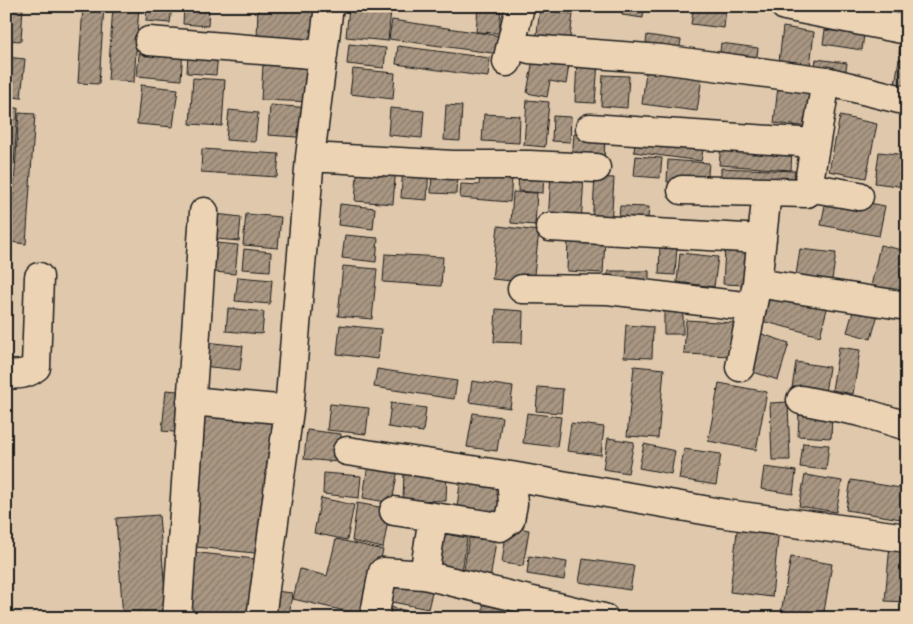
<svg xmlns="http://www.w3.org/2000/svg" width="913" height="624" viewBox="0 0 913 624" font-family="Mali,sans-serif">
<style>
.building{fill:url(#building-hatch);stroke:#1c1c1c}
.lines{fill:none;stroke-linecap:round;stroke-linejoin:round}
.minor-casing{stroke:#1c1c1c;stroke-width:31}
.minor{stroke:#ecd3b4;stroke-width:28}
</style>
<defs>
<pattern id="building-hatch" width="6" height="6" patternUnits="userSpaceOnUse" patternTransform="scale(1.25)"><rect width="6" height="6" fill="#a99783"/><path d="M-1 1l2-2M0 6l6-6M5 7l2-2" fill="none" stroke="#897a6a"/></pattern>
</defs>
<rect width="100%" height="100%" fill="#dfc8ab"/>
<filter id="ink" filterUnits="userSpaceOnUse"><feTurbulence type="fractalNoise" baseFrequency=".02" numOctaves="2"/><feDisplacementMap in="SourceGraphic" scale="10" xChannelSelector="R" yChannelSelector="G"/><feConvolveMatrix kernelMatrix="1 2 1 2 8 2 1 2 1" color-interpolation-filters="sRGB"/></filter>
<g filter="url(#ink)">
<path class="building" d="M6 6H23L21 41 6 40Z
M83 6H104L99 84 78 83Z
M113 6H139L134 82 108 80Z
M147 6H172L170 23 146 21Z
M184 6H209L208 26 183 24Z
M258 6H320L318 43 257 40Z
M349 6 391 10 388 41 346 37Z
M478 6H501L499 33 476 32Z
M580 6H611V11Z
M623 6H644L643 18 622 15Z
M694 6 726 7 724 28 691 24Z
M853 6H907V12L853 8Z
M540 9 573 14 569 45 536 41Z
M392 20 509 37 507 55 389 39Z
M783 27 814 32 810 66 779 62Z
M825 30 864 35 862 50 823 44Z
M647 35 681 40 678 56 645 51Z
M901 36 907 37V55L899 54Z
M721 43 758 48 756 65 719 60Z
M349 44 386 48 384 68 347 64Z
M140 45 183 48 181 80 137 76Z
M398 46 490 58 488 77 396 64Z
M188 52 218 54 216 75 187 73Z
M6 57 25 59 21 98 6 96Z
M533 59 569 65 566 84 550 81 547 97 527 93Z
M816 59 847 63 845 76 814 72Z
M899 59 907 60V86L895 85Z
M577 61 598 62 595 103 575 102Z
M647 64 703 71 697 111 642 104Z
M263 65 317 68 315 102 261 100Z
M353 69 395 73 393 99 350 94Z
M603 75 629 76 627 108 601 106Z
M193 78 225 80 222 126 190 124Z
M141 85 178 89 173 127 137 124Z
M778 86 814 90 810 127 774 123Z
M527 100 549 102 545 147 524 145Z
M270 105 312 108 310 138 268 135Z
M446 105 462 106 460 141 444 140Z
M6 108H18L14 164H6Z
M390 108 424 111 422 138 388 135Z
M229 110 258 113 255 142 226 140Z
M19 113 35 114 26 244 10 242Z
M484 114 520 116 519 143 482 141Z
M553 116 571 117 570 142 552 141Z
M840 116 877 124 866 178 829 171Z
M574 134 605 136 604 162 572 160Z
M636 135 704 144 701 161 634 152Z
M721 145 792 149 791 170 719 165Z
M202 149 279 154 277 177 201 172Z
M879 152 907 155 905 187 875 183Z
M636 156 662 158 660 178 634 176Z
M668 160 709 163 707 184 667 182Z
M358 163 396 166 393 204 355 201Z
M403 165 429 167 427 200 401 198Z
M721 168 795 171 794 190 721 186Z
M432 169 457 171 456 194 431 193Z
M519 170 544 171 543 193 518 191Z
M551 174 584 176 581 224 548 222Z
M480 176 512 178 510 202 460 198 461 184 479 185Z
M595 177 614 178 611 226 592 225Z
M513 192 537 193 535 225 511 223Z
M827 195 885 206 879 236 821 225Z
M6 203H10L8 230 6 229Z
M340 204 375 208 373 229 338 225Z
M620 206 649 207 647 229 618 228Z
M207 213 241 217 239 241 205 238Z
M246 214 281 217 278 248 243 245Z
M498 226 539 231 533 283 492 279Z
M345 235 378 238 376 262 342 258Z
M568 238 605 240 603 273 567 271Z
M206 242 238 245 235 274 204 271Z
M660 245 677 246 675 275 659 274Z
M880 245 907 251V300L870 291Z
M244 249 271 252 270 271 242 269Z
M725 249 748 250 746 285 723 284Z
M800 249 836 253 832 280 796 275Z
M680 253 718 257 714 287 677 282Z
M385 254 443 257 441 286 383 282Z
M343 266 377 269 372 319 338 316Z
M608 271H649V287H608Z
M238 277 272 280 270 304 235 301Z
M766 289 828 305 820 336 758 320Z
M856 301 880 307 871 339 847 332Z
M664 304H683V334H664Z
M228 308 264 312 262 334 226 331Z
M496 309 523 311 522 343 494 342Z
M686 320 734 323 732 356 684 354Z
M340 325 381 329 378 359 337 354Z
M626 325 653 327 652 358 624 357Z
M756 332 789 343 778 380 744 369Z
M204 342 243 346 240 370 201 366Z
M839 347 860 350 853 394 832 390Z
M796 362 829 367 825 393 792 388Z
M634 366 664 369 658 438 627 436Z
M377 369 457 381 454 399 374 387Z
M472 381 513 387 510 408 469 402Z
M719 383 767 392 756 450 708 441Z
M538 387 563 389 561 413 536 411Z
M166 390 189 392 185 433 162 431Z
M788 402 790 460H772L770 403Z
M391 403 426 408 423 432 388 427Z
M330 404 369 408 366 434 327 430Z
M201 407 279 416 264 554 186 546Z
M799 412 832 414 831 438 798 436Z
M473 413 502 417 497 451 467 447Z
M527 413 561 417 557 447 523 443Z
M571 423 604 427 601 455 567 451Z
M307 430 341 434 338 462 304 459Z
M608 438 634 442 628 473 603 469Z
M803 443 829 445 826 470 800 467Z
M644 444 675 451 671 474 639 468Z
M684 449 721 454 716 485 679 479Z
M368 464 398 469 392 503 363 498Z
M764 467 796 471 793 494 761 489Z
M404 472 447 473 446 501 403 500Z
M324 473 361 476 359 498 323 494Z
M805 475 842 481 836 512 799 506Z
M461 476 509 482 505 513 457 507Z
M851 480 907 489V520L846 510Z
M321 498 354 505 347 540 314 533Z
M357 503 390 509 383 548 352 541Z
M159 515 167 618H123L116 518Z
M738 523 779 528 772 597 730 592Z
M507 526 529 530 523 566 502 563Z
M435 532 467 538 462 572 429 566Z
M469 538 496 541 490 580 463 576Z
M336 539 383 550 367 616 293 599 300 569 327 576Z
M890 544 907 545V602L885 601Z
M191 552 255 559 248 618H184Z
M529 556 567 562 564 580 527 574Z
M791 557 832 564 823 618H780Z
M583 559 634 566 630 590 579 582Z
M386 579 433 588 428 609 382 600Z
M267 590 292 593 289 618 265 615Z
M484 599 519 604 517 618H482Z
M386 606 424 615V618H383Z"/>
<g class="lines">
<defs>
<path id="minor" d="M785 6 907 30
M149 41 323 55
M529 49 661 59 826 81 907 101
M507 62 520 6
M590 128 815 143
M310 157 453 165H529L596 168
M808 187 859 196
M682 190 767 192
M550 227 762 239
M757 283 907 306
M522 289 608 290 752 307
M740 367 757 283 767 192 807 193 826 81
M6 374C18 375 26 375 36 367L39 277
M801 400 861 412 907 426
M191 401 289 410
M347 451 511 476 726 514 907 538
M394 511 500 527 510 520 513 504 511 476
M424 575 604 618
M177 618 204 212
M261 618 289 410 310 157 329 6
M374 618 383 572 424 575 433 517"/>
</defs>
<use href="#minor" class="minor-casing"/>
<use href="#minor" class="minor"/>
</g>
</g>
<rect width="913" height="624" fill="none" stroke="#ecd3b4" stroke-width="25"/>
<rect x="12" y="12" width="888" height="599" fill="none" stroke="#1c1c1c" stroke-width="2" filter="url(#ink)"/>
</svg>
